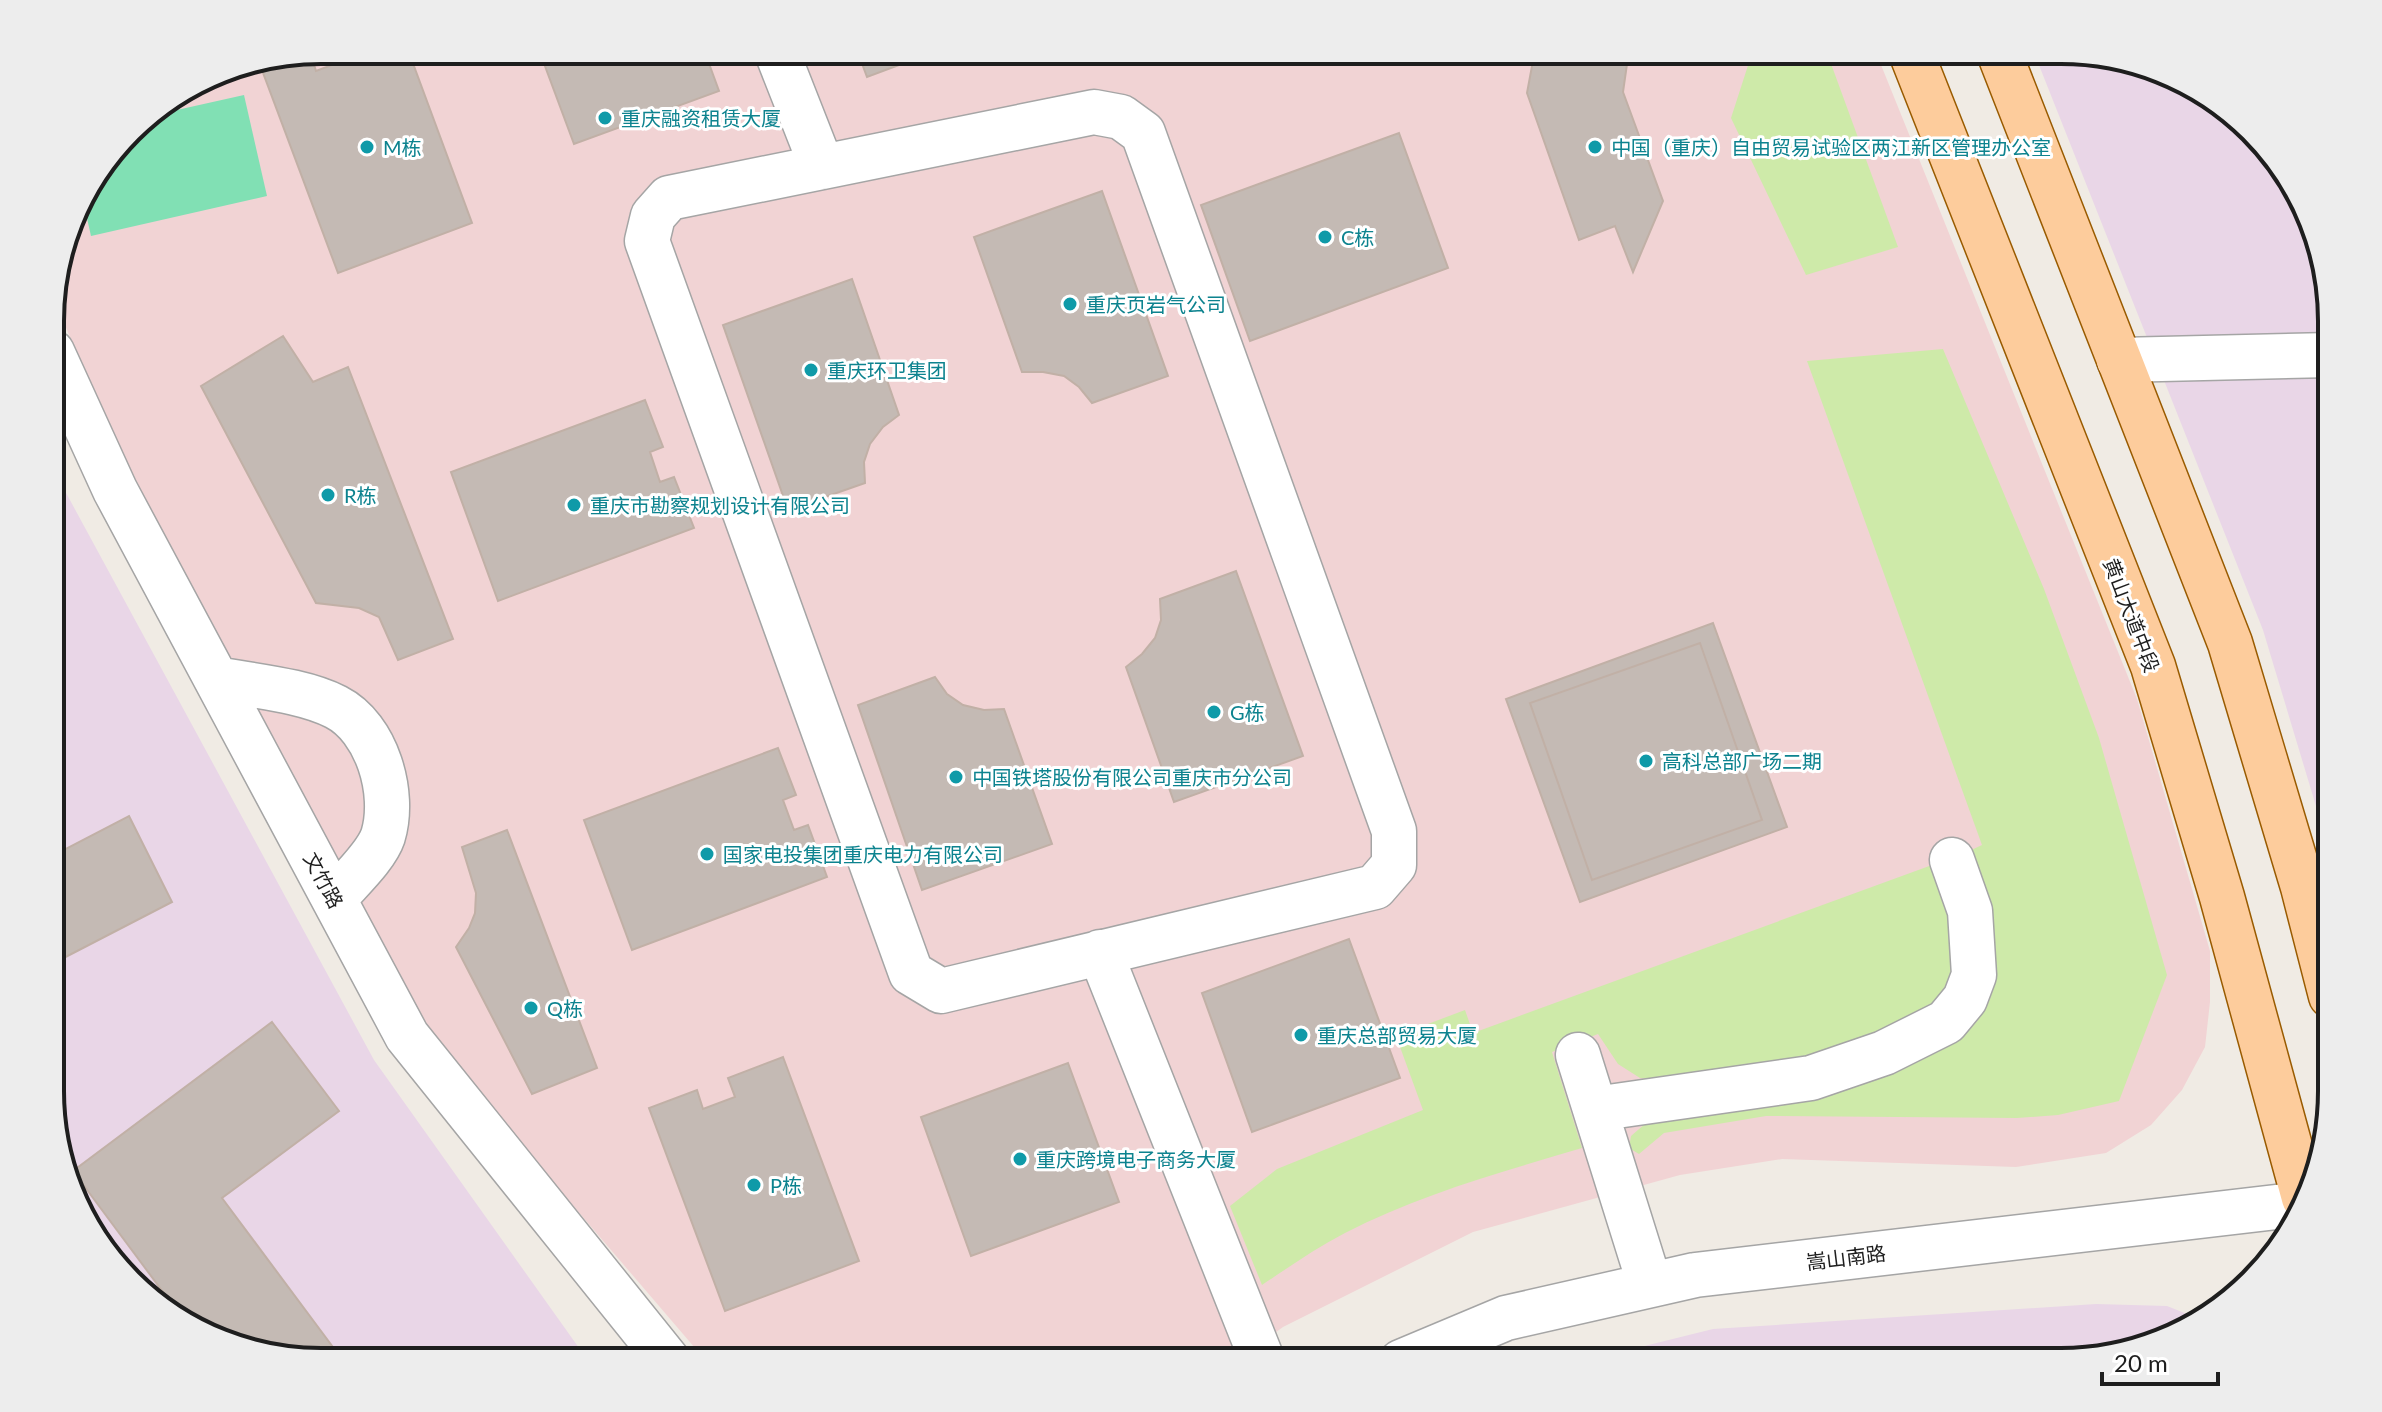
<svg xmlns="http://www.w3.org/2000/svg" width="2382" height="1412" viewBox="0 0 2382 1412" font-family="Lato,'Noto Sans SC',sans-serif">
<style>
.commercial{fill:#f1d3d4}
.industrial{fill:#e9d6e7}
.grass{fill:#ceeaa9}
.pitch{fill:#81e0b4}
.building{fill:#c4bab4;stroke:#c1b0a6;stroke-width:2;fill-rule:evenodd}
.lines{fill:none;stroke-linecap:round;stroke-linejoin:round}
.minor-casing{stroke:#a5a5a5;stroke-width:47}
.major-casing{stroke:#995b00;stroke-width:47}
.minor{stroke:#fff;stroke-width:44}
.major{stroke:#fdcc9c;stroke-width:44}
.culture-dot{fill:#0f9aa8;stroke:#fff;stroke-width:3}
.labels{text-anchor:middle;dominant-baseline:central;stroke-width:6;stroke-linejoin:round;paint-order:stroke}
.culture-label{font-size:20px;fill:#0d838f;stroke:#fff;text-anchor:start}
.street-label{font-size:20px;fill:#1e1e1e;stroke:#fff}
.rim{fill:none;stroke:#1e1e1e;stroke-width:4}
</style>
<rect width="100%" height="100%" fill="#f0ebe4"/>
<path class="commercial" d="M321 50H1875L2137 699 2210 951V1002L2205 1047 2182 1090 2151 1125 2106 1153 2016 1167 1782 1159 1680 1175 1473 1232 1283 1327 1235 1362H707L419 1026 129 478 52 294V286L78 201 142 118 218 70Z"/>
<path class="industrial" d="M2033 50H2062L2197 87 2287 171 2331 303V856L2263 630Z
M52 467 374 1060 589 1362H320L185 1325 95 1241 52 1126Z
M2096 1304 2167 1306 2202 1320 2197 1325 2078 1361 1580 1362 1713 1329Z"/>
<path class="grass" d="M1753 50H1826L1898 247 1806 275 1731 118Z
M1943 349 2044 589 2099 738 2167 975 2119 1101 2058 1115 2017 1118 1766 1116 1664 1133 1639 1154 1629 1148 1631 1136 1646 1123 1899 1064C1924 1055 1953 1048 1971 1028 2019 979 1986 906 1967 852L1982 845 1807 361Z
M1932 865 1952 917 1956 944 1950 991 1930 1011 1819 1057 1670 1081 1640 1078 1618 1064 1598 1034 1552 1052 1582 1148C1502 1172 1420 1194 1345 1233 1316 1248 1289 1267 1262 1285L1230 1206 1277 1169 1423 1110 1396 1036 1465 1010 1473 1033Z"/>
<path class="pitch" d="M244 95 267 196 91 236 82 196 141 118Z"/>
<path class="building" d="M345 50H408L472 223 338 273 262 70 310 52 316 71 348 59Z
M539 50H704L719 91 574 144Z
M857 50H939L867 77Z
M1535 50H1629L1623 92 1663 201 1633 272 1615 226 1579 240 1527 93Z
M1399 133 1448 268 1250 341 1201 205Z
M1102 191 1168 376 1092 403 1079 387 1064 376 1043 372H1022L974 237Z
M852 279 899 415 883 427 870 444 864 462 865 483 788 510 723 325Z
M283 336 313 382 348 367 453 639 398 660 379 617 359 608 316 603 201 386Z
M645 400 663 447 650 452 660 482 674 477 694 528 498 601 451 472Z
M1236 571 1303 756 1174 802 1126 667 1142 654 1155 638 1161 620 1160 599Z
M1713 623 1787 827 1580 902 1506 699ZM1700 643 1762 820 1592 880 1530 703Z
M52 639 61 655 52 659Z
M1700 643 1762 820 1592 880 1530 703Z
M935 677 947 694 963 705 984 710 1004 709 1052 844 922 890 858 705Z
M778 748 796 795 783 800 794 830 808 825 827 877 632 950 584 820Z
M129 816 172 902 52 964V856Z
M507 830 597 1068 532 1094 456 947 469 928 475 913 476 893 462 847Z
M1349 939 1400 1078 1252 1132 1202 993Z
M272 1022 339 1111 222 1198 344 1362H320L189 1327 73 1171Z
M783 1057 859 1261 725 1311 649 1108 697 1090 703 1109 735 1097 728 1078Z
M1068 1063 1119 1202 971 1256 921 1117Z"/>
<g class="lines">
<defs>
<path id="minor" d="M776 50 822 167
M1094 112 1121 117 1143 133 1394 831V865L1375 887 941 991 911 973 647 241 653 216 669 198Z
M52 352 115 490 407 1036 669 1362
M2119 360 2331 355
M217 679C253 686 303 690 336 707 377 728 396 793 383 836 376 857 348 882 334 899
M1100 952 1263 1362
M1578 1055 1650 1285
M1595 1109 1811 1078 1884 1053 1946 1022 1965 999 1974 975 1970 911 1952 860
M1401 1362 1506 1318 1695 1275 2302 1204"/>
<path id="major" d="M1910 50 2153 666 2222 897 2304 1198
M1998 50 2230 643 2303 887 2331 996"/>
</defs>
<use href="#minor" class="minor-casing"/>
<use href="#major" class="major-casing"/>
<use href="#minor" class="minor"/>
<use href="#major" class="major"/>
</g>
<g class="culture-dot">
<circle cx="605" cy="118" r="8"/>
<circle cx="367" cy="147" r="8"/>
<circle cx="1595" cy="147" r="8"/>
<circle cx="1325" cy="237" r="8"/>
<circle cx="1070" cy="304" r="8"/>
<circle cx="811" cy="370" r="8"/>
<circle cx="328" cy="495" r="8"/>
<circle cx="574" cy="505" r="8"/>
<circle cx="1214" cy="712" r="8"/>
<circle cx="1646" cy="761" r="8"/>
<circle cx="956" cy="777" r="8"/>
<circle cx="707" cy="854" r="8"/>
<circle cx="531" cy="1008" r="8"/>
<circle cx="1301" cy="1035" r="8"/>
<circle cx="1020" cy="1159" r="8"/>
<circle cx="754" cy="1185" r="8"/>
</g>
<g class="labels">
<g class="culture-label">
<text x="621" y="118">重庆融资租赁大厦</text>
<text x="383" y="147">M栋</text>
<text x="1611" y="147">中国（重庆）自由贸易试验区两江新区管理办公室</text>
<text x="1341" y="237">C栋</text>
<text x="1086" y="304">重庆页岩气公司</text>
<text x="827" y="370">重庆环卫集团</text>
<text x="344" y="495">R栋</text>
<text x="590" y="505">重庆市勘察规划设计有限公司</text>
<text x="1230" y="712">G栋</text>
<text x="1662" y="761">高科总部广场二期</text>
<text x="972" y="777">中国铁塔股份有限公司重庆市分公司</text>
<text x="723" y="854">国家电投集团重庆电力有限公司</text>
<text x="547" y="1008">Q栋</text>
<text x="1317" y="1035">重庆总部贸易大厦</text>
<text x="1036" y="1159">重庆跨境电子商务大厦</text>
<text x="770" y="1185">P栋</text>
</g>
<g class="street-label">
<text transform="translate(2132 615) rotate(69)">黄山大道中段</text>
<text transform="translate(324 880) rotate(62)">文竹路</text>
<text transform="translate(1846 1257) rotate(-7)">嵩山南路</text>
</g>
</g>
<path d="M0 0H2382V1412H0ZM321 64H2061A257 257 0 0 1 2318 321V1091A257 257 0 0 1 2061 1348H321A257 257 0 0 1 64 1091V321A257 257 0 0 1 321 64Z" fill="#ededed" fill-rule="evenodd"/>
<path class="rim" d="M321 64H2061A257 257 0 0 1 2318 321V1091A257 257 0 0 1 2061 1348H321A257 257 0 0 1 64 1091V321A257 257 0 0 1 321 64Z"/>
<path d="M2102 1372v12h116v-12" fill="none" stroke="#1e1e1e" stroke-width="4"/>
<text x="2114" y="1372" font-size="24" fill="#1e1e1e" stroke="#ffffff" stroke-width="6" paint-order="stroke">20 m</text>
</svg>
